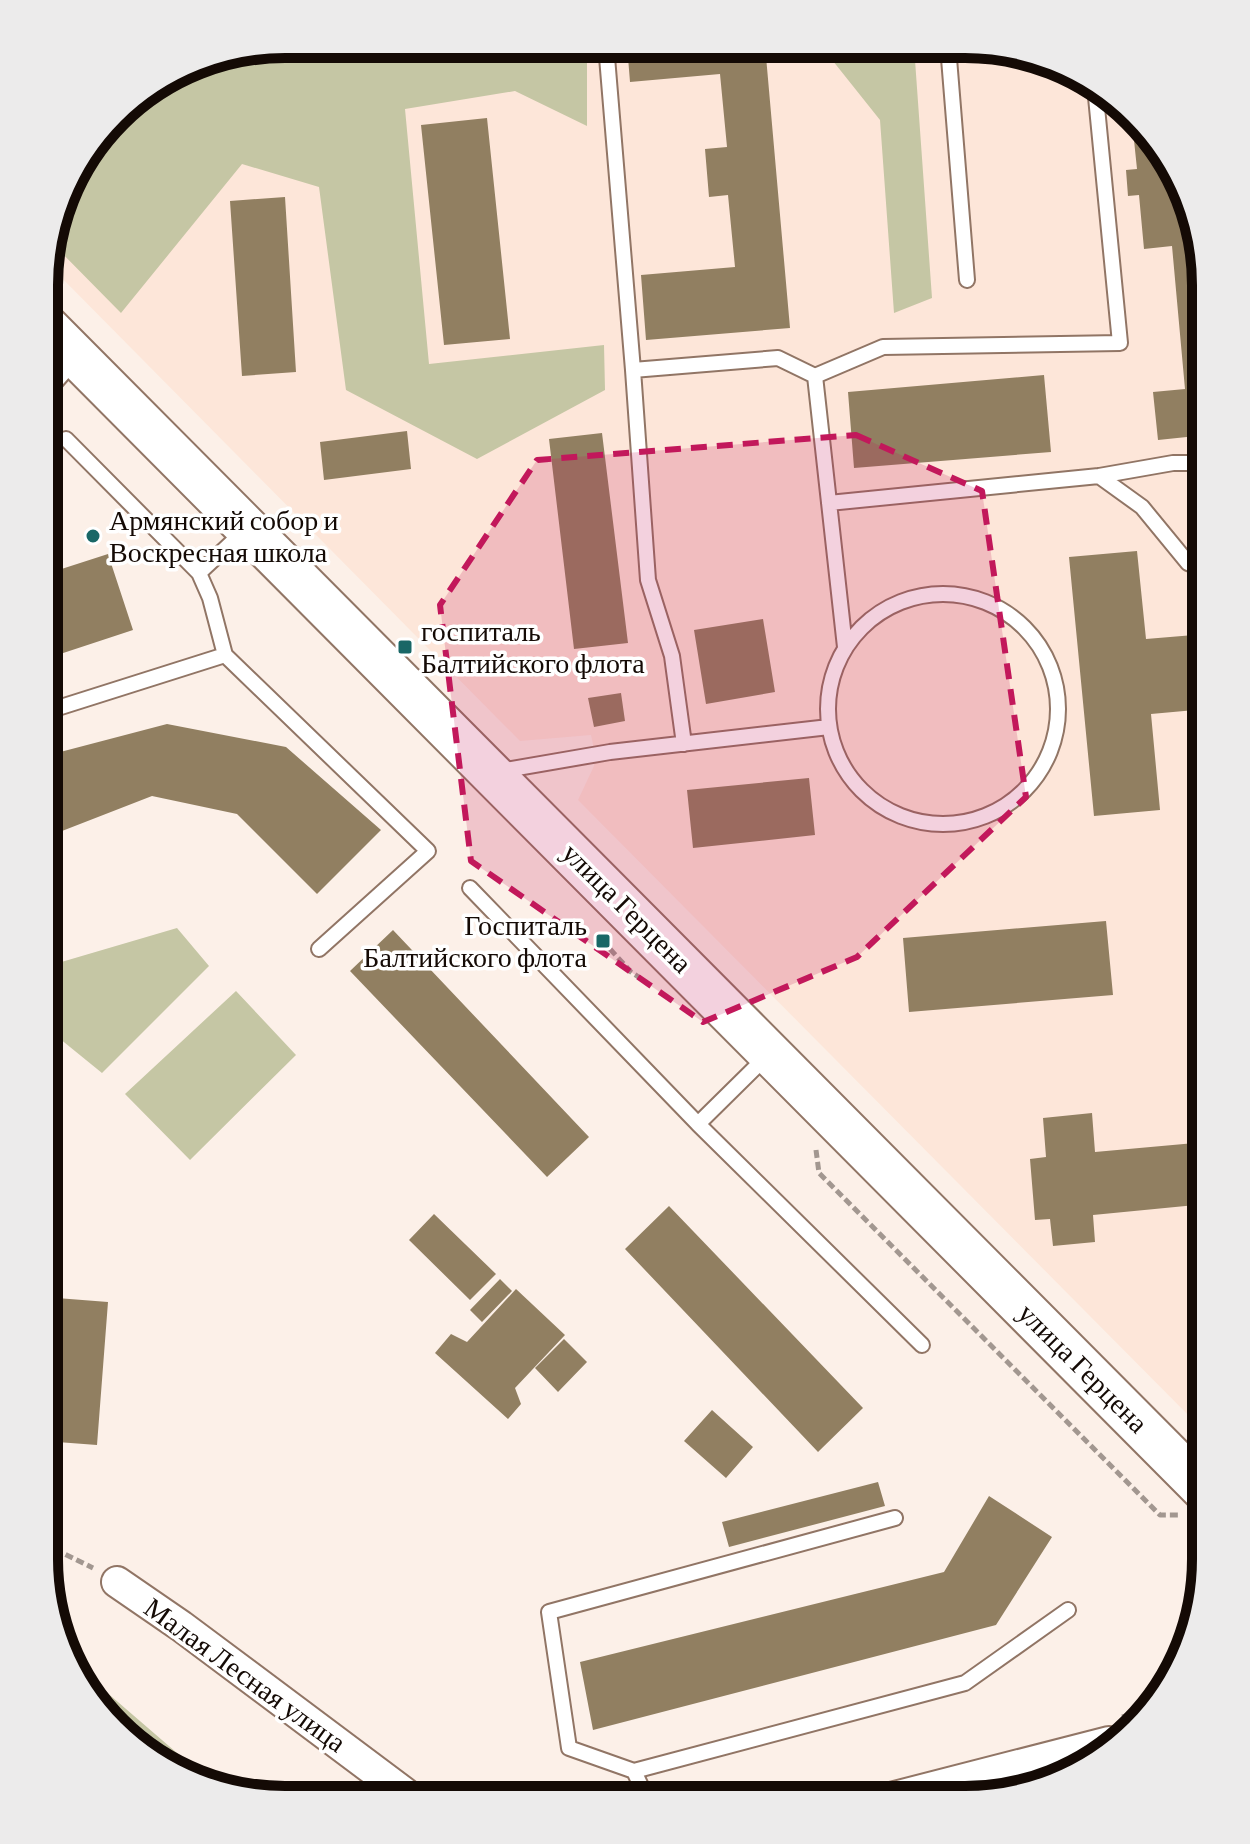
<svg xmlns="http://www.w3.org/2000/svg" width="1250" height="1844" viewBox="0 0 1250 1844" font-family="'Crimson Pro',serif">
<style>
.built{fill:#fde6d9}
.green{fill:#c5c6a4}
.building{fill:#917f61}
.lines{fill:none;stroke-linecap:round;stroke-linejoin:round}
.service-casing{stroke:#917565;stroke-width:18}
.minor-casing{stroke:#917565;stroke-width:34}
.secondary-casing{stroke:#917565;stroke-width:46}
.path{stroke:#a29790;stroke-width:5;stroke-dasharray:8 4;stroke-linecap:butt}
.service{stroke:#fff;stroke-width:14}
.minor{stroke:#fff;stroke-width:30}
.secondary{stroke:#fff;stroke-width:42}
.marked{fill:#c2185b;fill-opacity:0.2;stroke:#c2185b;stroke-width:6;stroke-dasharray:16 10;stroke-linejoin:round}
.poi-dot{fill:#196766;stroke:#fff;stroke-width:3}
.labels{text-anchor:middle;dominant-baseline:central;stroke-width:7;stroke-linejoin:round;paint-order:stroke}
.poi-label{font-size:28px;fill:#140a05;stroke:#fff;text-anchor:start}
.street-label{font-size:28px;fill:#140a05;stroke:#fff}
.rim{fill:none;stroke:#140a05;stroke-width:10}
</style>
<rect width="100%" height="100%" fill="#fcf0e8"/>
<path class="built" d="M285 44 997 46 1112 94 1187 192 1206 285V1433L578 800 594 766 595 754 591 735 520 741 46 262V253L76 165 126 103 207 57Z"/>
<path class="green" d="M285 44 587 45V126L515 91 405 109 429 364 604 345 605 390 477 459 346 390 319 187 242 164 121 313 50 241 76 165 126 103 207 57Z
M821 46H914L932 298 894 313 880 120Z
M177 928 209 966 102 1073 54 1034 45 1013V976L58 963Z
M236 991 296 1055 190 1160 125 1094Z
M84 1679 104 1690 206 1778 139 1751Z"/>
<path class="building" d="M627 45H765L790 328 646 340 641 275 735 267 728 195 709 197 705 149 727 147 720 74 630 82Z
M487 118 510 339 444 345 421 125Z
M1132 121 1187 192 1206 285V435L1158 440 1153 392 1185 389 1172 246 1144 249 1139 195 1128 196 1126 170 1137 169Z
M285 197 296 372 242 376 230 201Z
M1044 375 1051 452 854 468 848 392Z
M407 431 411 469 324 480 320 442Z
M602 433 628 643 574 649 549 439Z
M1137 551 1146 639 1206 634V709L1151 714 1160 810 1094 816 1069 557Z
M108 554 133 630 45 659 46 574Z
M763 619 775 692 706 704 694 630Z
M621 693 625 721 594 727 588 698Z
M167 724 286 747 381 830 317 894 237 814 152 796 62 831 45 779V756Z
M809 778 815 835 693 848 687 790Z
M1106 921 1113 995 909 1012 903 938Z
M393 930 589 1137 547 1177 350 971Z
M1092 1113 1095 1152 1206 1142V1204L1093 1215 1095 1242 1053 1246 1050 1219 1035 1220 1030 1159 1046 1157 1043 1118Z
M669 1206 863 1408 818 1452 625 1249Z
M434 1214 496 1274 470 1300 409 1240Z
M500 1279 512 1291 482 1322 470 1310Z
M516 1289 565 1335 515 1388 521 1404 508 1419 435 1353 451 1334 467 1342Z
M44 1297 108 1302 97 1445 44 1441Z
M564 1339 587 1362 558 1392 535 1368Z
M712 1410 753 1447 726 1478 684 1441Z
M878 1482 885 1506 729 1547 722 1522Z
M989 1496 1052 1537 996 1625 593 1730 580 1662 944 1572Z
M1068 1774 1058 1781 1034 1786 1033 1784Z"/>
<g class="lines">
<defs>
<path id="service" d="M606 45 633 370
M948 46 967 280
M815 376 883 347 1120 343 1095 87
M46 393 75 360
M66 439 199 573 210 598 225 655 428 851 319 949
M1099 476 1142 507 1188 563 1206 570
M829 503 1099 476 1173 463H1206
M199 573 244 531
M828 709a115 115 0 1 1 230 0a115 115 0 1 1-230 0Z
M45 712 225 655
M684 744 672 656 648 580 633 370 778 358 815 376 845 647
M500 771 610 752 829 727
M470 888 698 1124
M768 1055 698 1124 922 1345
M634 1771 569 1748 549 1612 895 1518
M647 1799 634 1771 965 1683 1068 1610"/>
<path id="minor" d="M117 1582 181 1626 411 1798
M883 1800 1109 1742"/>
<path id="secondary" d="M46 326 1205 1491"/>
</defs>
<use href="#service" class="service-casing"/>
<use href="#minor" class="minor-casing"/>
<use href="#secondary" class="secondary-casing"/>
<path class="path" d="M610 949 631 972 640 978
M816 1150 819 1173 1160 1515H1180
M44 1544 93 1568
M1122 1717 1152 1709
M811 1800 857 1787"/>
<use href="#service" class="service"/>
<use href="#minor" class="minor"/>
<use href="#secondary" class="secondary"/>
</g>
<path class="marked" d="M856 435 982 491 1026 797 857 957 703 1022 471 861 440 605 537 460Z"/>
<g class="poi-dot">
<circle cx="93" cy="536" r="8"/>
<rect x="397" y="639" width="16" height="16" rx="4"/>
<rect x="595" y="933" width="16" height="16" rx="4"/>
</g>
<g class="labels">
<g class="poi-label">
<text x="109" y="520">Армянский собор и<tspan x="109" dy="32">Воскресная школа</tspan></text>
<text x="421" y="631">госпиталь<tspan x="421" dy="32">Балтийского флота</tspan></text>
<text x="587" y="925" text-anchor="end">Госпиталь<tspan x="587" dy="32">Балтийского флота</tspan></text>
</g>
<g class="street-label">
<text transform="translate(627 908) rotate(45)">улица Герцена</text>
<text transform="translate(1083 1368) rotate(45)">улица Герцена</text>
<text transform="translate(245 1675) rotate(36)">Малая Лесная улица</text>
</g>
</g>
<path d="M0 0H1250V1844H0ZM285 58H965A227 227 0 0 1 1192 285V1559A227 227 0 0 1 965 1786H285A227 227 0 0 1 58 1559V285A227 227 0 0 1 285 58Z" fill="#ecebeb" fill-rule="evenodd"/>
<path class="rim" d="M285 58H965A227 227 0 0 1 1192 285V1559A227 227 0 0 1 965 1786H285A227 227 0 0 1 58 1559V285A227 227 0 0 1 285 58Z"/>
</svg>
